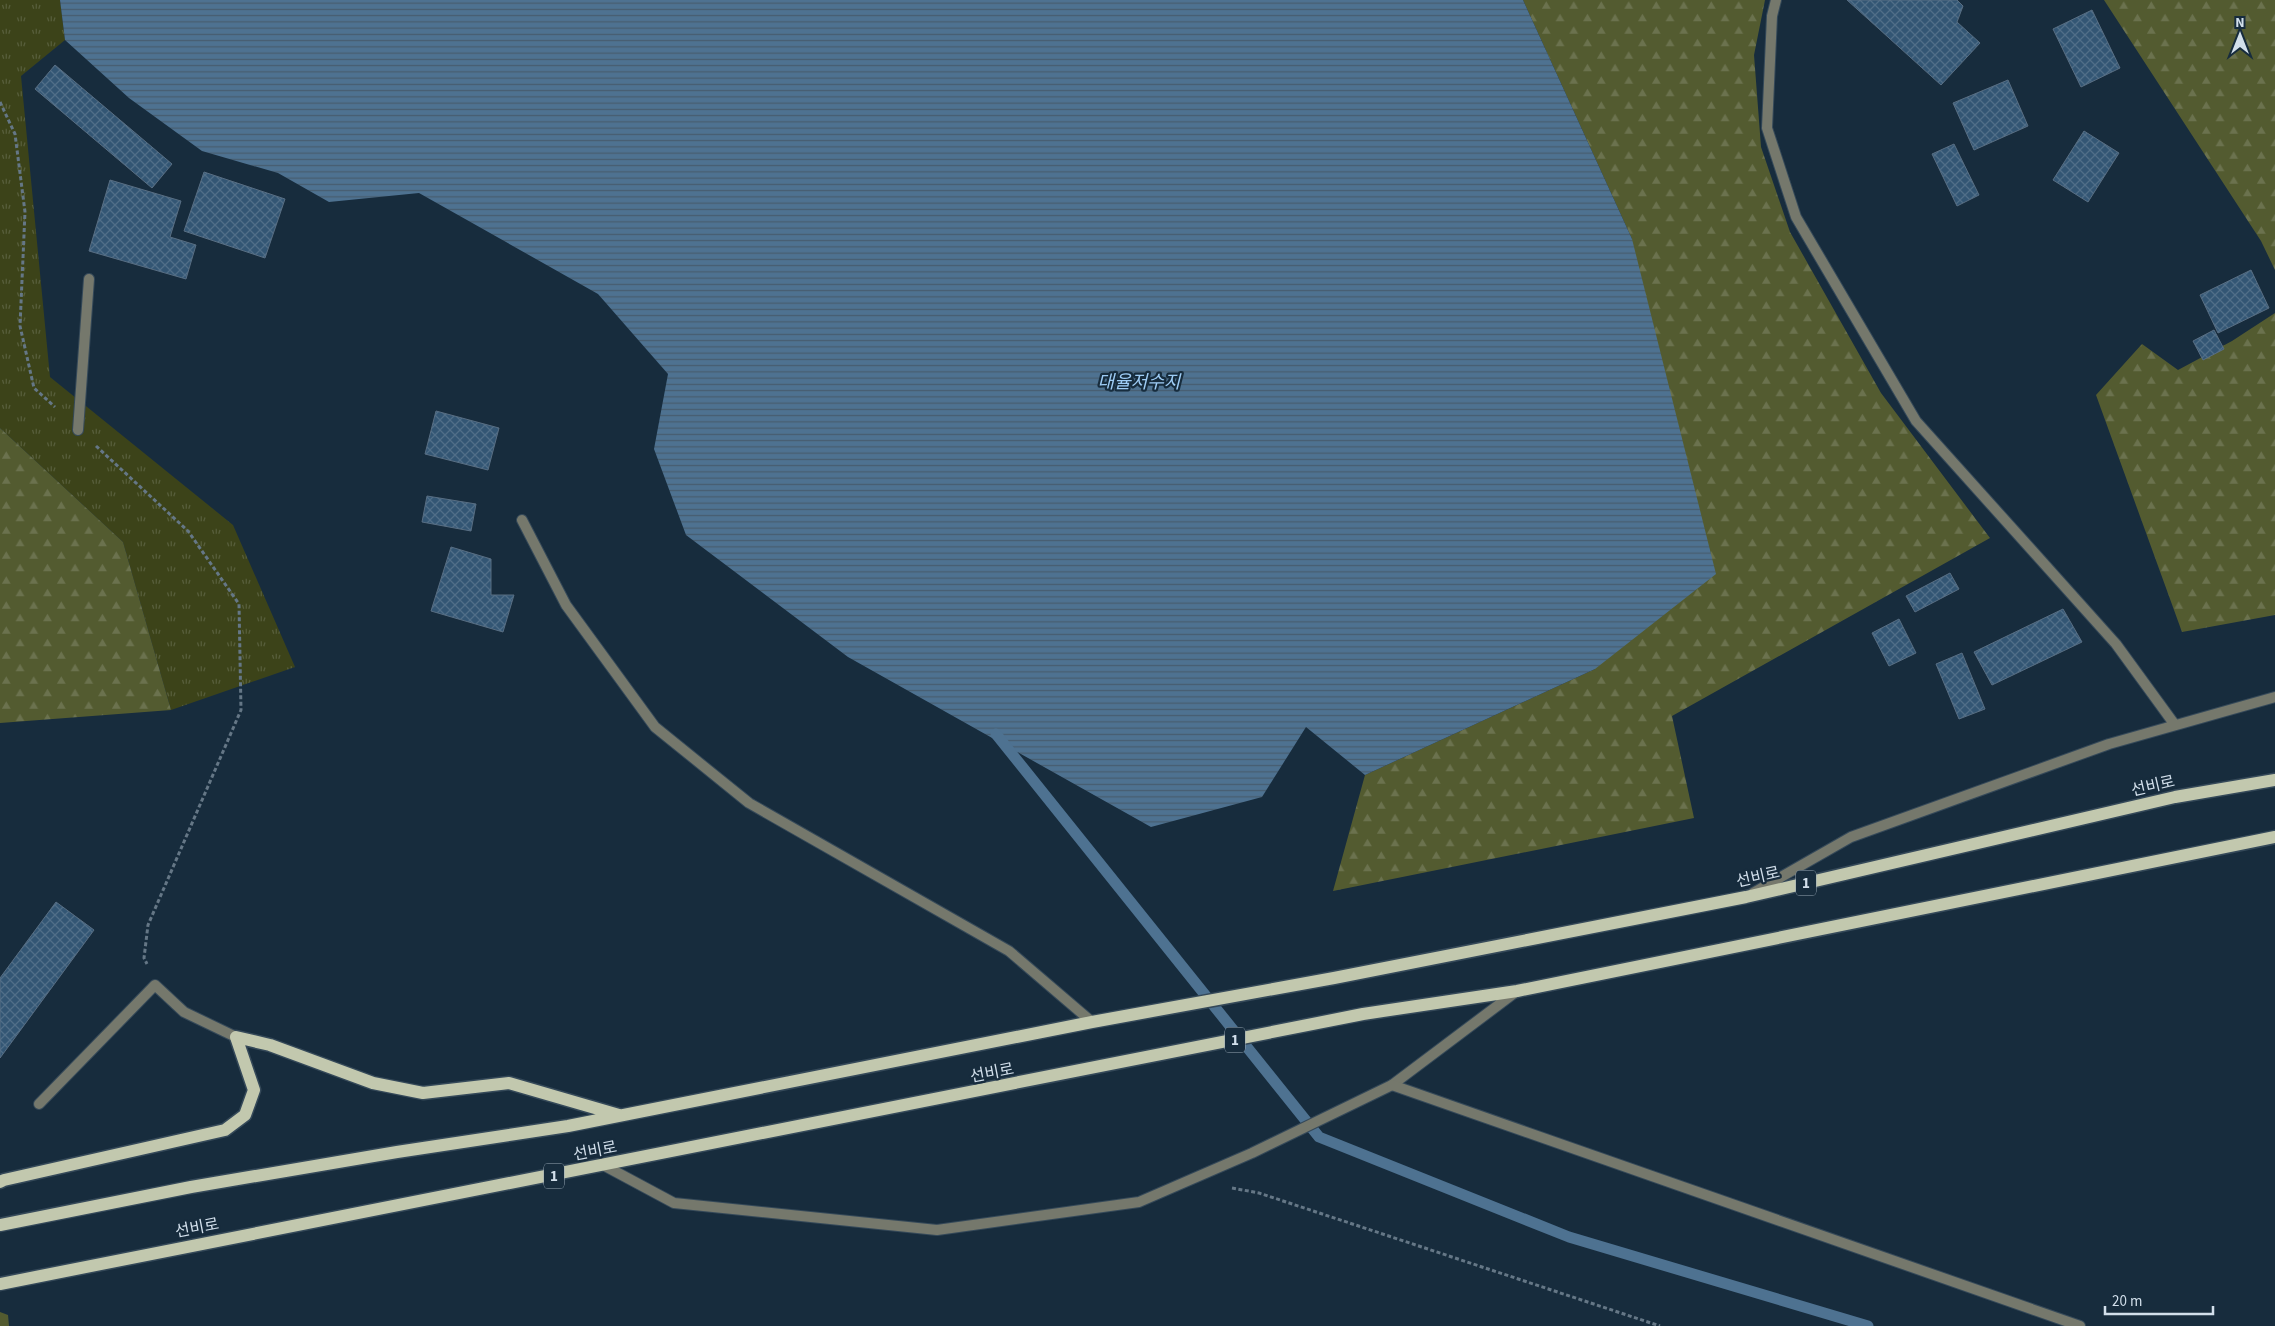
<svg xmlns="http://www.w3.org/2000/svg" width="2275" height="1326" viewBox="0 0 2275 1326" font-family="'Source Sans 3','Noto Sans KR',sans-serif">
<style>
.grass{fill:url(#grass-tufts)}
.forest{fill:url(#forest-firs)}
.water{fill:url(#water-rules)}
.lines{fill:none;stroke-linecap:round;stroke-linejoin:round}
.stream{stroke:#4e7291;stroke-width:11}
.building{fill:url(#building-cross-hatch);stroke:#586e83}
.service-casing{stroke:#354959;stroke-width:12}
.minor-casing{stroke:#354959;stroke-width:12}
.tertiary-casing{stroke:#354959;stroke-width:12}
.primary-casing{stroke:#354959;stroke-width:15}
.path{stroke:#657786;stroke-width:3;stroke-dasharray:4 2.5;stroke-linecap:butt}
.service{stroke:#75786c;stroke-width:10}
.minor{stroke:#75786c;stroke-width:10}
.tertiary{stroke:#75786c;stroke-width:10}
.primary{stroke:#c2c8ae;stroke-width:12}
.labels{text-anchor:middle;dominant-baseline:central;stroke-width:4.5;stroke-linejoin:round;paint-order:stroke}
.shield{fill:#172c3d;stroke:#9aa9b7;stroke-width:1}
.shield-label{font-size:15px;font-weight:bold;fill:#d2dfeb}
.street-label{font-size:16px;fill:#d2dfeb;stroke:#172c3d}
.water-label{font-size:18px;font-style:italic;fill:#9eccf5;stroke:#172c3d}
</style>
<defs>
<pattern id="grass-tufts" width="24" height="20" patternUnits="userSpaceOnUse" patternTransform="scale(1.25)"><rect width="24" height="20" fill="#3c4319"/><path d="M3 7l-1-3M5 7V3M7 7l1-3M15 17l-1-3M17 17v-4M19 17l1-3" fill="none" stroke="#575e3b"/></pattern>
<pattern id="forest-firs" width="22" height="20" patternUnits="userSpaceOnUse" patternTransform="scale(1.25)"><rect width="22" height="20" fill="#535b30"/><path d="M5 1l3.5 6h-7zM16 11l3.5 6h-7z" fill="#6b724e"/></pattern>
<pattern id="water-rules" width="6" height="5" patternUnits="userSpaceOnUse" patternTransform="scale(1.25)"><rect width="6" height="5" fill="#4e7291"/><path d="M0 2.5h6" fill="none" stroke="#475d6f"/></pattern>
<pattern id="building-cross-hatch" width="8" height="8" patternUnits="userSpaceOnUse" patternTransform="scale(1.25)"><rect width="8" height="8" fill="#335674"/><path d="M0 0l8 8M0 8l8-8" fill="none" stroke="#506e88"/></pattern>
</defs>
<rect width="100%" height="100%" fill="#172c3d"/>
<path class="grass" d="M0 0H60L65 40 21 76 50 377 233 525 295 667 171 710 123 542 0 428Z"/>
<path class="forest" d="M1523 0H1765L1754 55 1761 147 1790 232 1881 393 1990 538 1672 716 1694 818 1333 891 1365 775 1595 669 1632 239Z
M2104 0H2275V270L2261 241Z
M2275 313V615L2182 632 2096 395 2142 344 2178 370 2232 341Z
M0 428 123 542 171 710 0 723Z
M0 1312 8 1315 9 1326H0Z"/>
<path class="water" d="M60 0H1523L1632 239 1716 574 1595 669 1365 775 1306 727 1262 797 1151 827 848 657 686 535 654 449 668 374 598 294 419 193 329 202 278 173 202 151 129 98 65 40Z"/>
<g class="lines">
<path class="stream" d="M996 734 1319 1137 1569 1237 1868 1326"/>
</g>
<path class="building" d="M1847 0H1957L1963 6 1957 22 1980 43 1941 85Z
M2092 10 2120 68 2081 87 2053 29Z
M55 65 172 164 152 188 35 89Z
M2008 80 2028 126 1974 150 1953 103Z
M2084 131 2119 153 2088 202 2053 180Z
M1954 144 1979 195 1957 206 1932 154Z
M204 172 285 199 265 258 184 231Z
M110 180 181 201 170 237 196 245 186 279 89 251Z
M2251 270 2269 308 2218 333 2200 295Z
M2214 330 2224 349 2203 360 2193 341Z
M436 411 499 428 488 470 425 454Z
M427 496 476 504 471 531 422 522Z
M451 547 491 559V595H514L503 632 431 611Z
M1950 573 1959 589 1915 612 1906 596Z
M2063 609 2082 642 1992 685 1974 652Z
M1899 619 1916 653 1889 666 1872 633Z
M1962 653 1985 709 1959 719 1936 664Z
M56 902 94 930 0 1058V978Z"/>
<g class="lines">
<defs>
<path id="service" d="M78 430 89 279
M522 520 566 605 655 727 749 803 1009 951 1092 1022
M39 1104 155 985 184 1012 236 1037"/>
<path id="minor" d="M1776 0 1772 16 1767 128 1796 217 1916 421 2116 644 2175 725
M1753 893 1851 837 2109 744 2275 697
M605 1166 674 1203 937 1230 1139 1202 1252 1153 1392 1085 1517 991"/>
<path id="tertiary" d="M1392 1085 2080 1326"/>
<path id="primary" d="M0 1182 4 1180 225 1130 245 1115 254 1090 236 1037 270 1045 373 1083 423 1093 509 1083 619 1115
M0 1225 191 1187 397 1152 568 1126 1092 1022 1334 978 1746 897 2175 797 2275 780
M0 1284 1363 1014 1517 991 2275 837"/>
</defs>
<use href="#service" class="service-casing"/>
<use href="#minor" class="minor-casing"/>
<use href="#tertiary" class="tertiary-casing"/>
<use href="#primary" class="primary-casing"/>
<path class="path" d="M0 102 15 134 25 212 20 326 34 388 55 407
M96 446 188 531 239 604 241 710 148 925 144 958 147 964
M1232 1188 1259 1193 1660 1326"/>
<use href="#service" class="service"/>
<use href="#minor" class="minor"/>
<use href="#tertiary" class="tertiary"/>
<use href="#primary" class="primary"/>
</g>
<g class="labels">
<g class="shield">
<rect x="1796" y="870.5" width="20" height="25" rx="4"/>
<rect x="1225" y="1027.5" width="20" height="25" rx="4"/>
<rect x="544" y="1163.5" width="20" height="25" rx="4"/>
</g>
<g class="shield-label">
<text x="1806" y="883">1</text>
<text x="1235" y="1040">1</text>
<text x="554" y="1176">1</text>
</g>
<g class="street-label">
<text transform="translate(2153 786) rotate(-13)">선비로</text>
<text transform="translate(1758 877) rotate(-13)">선비로</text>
<text transform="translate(992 1073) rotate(-11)">선비로</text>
<text transform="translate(595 1151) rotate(-11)">선비로</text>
<text transform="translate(197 1228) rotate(-11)">선비로</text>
</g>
<g class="water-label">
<text x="1139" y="382">대율저수지</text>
</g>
</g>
<g transform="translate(2240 35)" stroke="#172c3d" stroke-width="4" paint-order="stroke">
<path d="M0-4L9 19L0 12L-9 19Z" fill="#d2dfeb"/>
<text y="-8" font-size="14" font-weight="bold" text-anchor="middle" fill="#d2dfeb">N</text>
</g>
<path d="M2105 1306v8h108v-8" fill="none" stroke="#d2dfeb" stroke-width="2.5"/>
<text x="2112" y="1306" font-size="15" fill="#d2dfeb" stroke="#172c3d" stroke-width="4" paint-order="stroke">20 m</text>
</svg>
